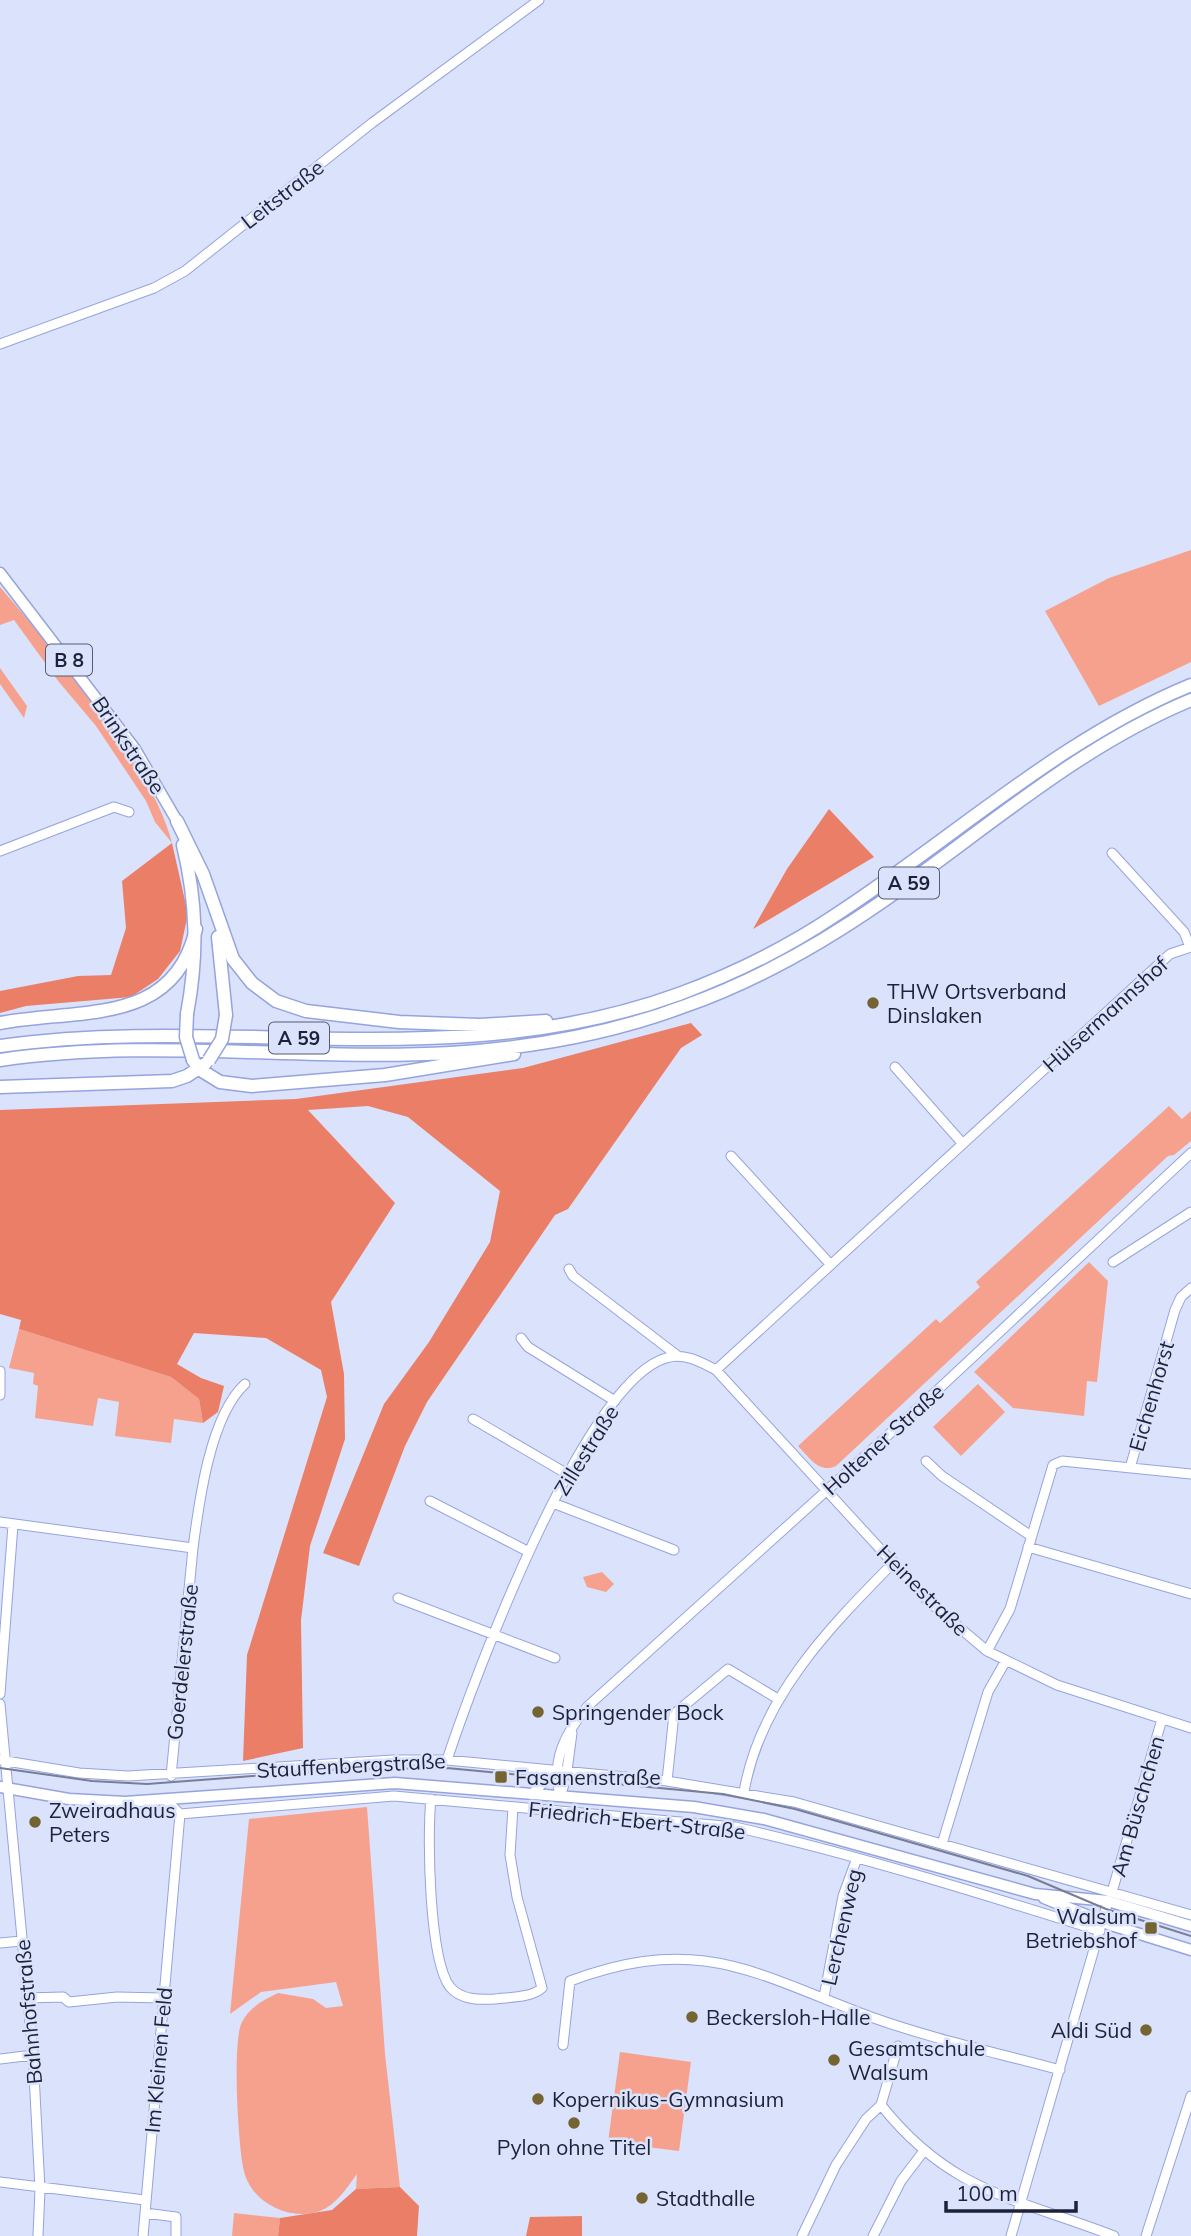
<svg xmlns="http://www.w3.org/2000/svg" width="1191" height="2236" viewBox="0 0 1191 2236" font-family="Mulish,sans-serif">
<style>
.green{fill:#f6a18e}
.forest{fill:#eb7e67}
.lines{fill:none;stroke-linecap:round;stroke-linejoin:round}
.minor-casing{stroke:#95a4de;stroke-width:11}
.major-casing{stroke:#95a4de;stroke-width:13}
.highway-casing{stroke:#95a4de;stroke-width:15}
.minor{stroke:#fff;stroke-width:9}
.major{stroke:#fff;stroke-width:10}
.highway{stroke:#fff;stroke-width:12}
.tram{stroke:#777e95;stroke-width:2}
.highway-bridge-casing{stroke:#95a4de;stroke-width:15;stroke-linecap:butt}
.highway-bridge{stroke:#fff;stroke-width:12}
.poi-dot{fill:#736431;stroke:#dbe2fb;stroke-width:2.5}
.labels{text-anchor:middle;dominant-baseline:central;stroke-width:5;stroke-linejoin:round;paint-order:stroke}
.shield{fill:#dbe2fb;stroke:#555c72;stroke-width:2}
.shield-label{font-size:19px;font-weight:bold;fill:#1c2238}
.street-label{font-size:21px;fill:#1c2238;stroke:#dbe2fb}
.poi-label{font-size:21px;fill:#1c2238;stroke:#dbe2fb;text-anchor:start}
</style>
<rect width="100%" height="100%" fill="#dbe2fb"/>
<path class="green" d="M1191 550V662L1099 706 1045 611 1109 578Z
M0 587C55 651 152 764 172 843L155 822 146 801 96 726 59 682 14 620 0 625Z
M0 668 27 706 24 718 0 684Z
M1169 1106 1182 1119 1191 1111V1141L1174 1155 1168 1156 836 1466C819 1474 809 1457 798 1446L936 1319 940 1323 980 1287 976 1282Z
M1089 1262 1108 1281 1097 1382 1087 1381 1084 1416 1013 1408 974 1372Z
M19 1329 171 1377 199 1399 203 1423 174 1419 171 1443 115 1436 119 1402 98 1398 93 1426 35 1418 38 1386 33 1384 34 1373 9 1368Z
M978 1384 1005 1412 961 1456 933 1427Z
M602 1572 614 1584 606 1592 587 1587 583 1577Z
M367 1807 385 2054 400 2187 356 2189 357 2174C347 2188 336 2205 320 2211 289 2222 251 2202 244 2171 238 2148 232 2040 242 2022 250 2007 263 2000 278 1993L313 1999 326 2008 343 2006 336 1982 261 1992 230 2014 249 1819Z
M620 2052 691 2062 679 2151 608 2142Z
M234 2213 280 2218 278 2236H232Z"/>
<path class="forest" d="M829 809 874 857 753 929 787 869Z
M172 843 188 914 180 951 158 979 131 997 26 1006 0 1013V991L78 976 111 975 126 928 122 881Z
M691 1023 702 1035 681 1048 568 1209 555 1215 427 1402 405 1446 359 1566 323 1553 384 1404 429 1342 490 1242 500 1191 408 1117 368 1106 308 1110 395 1203 331 1302 344 1374 345 1439 310 1546 301 1620 303 1748 243 1761 247 1655 327 1397 321 1370 266 1338 194 1333 177 1364 201 1378 224 1386 218 1412 203 1423 199 1399 171 1377 19 1329 21 1320 0 1314V1110L296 1099 523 1068Z
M400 2187 419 2206 417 2236H278L280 2218 332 2210 356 2189Z
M582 2216V2236H526L530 2217Z"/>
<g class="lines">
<defs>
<path id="minor" d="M0 344 154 288 185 271 372 123 539 0
M0 851 114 807 129 812
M1112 853 1184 932 1190 947
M895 1067 963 1144
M731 1156 831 1265
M1113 1262 1191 1212
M569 1269 573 1276 678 1356
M521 1338 528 1347 615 1401
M716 1370 1170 954 1191 947
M0 1371V1395
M473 1419 569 1475
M926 1461 942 1476 1031 1536
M1130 1468 1175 1310 1181 1297 1191 1288
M430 1501 529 1552
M553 1503 674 1550
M0 1522 193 1548 171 1776
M1028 1547 1191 1594
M193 1548C199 1502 210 1416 245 1384
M398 1598 555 1658
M987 1651 1010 1609 1053 1465 1062 1461 1191 1474
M0 1694 13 1525
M0 1704 33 2055 40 2189 38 2236
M0 1760 79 1773 128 1776 393 1760H447L667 1781 794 1802 1191 1915
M447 1760C474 1678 584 1382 666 1358 683 1352 701 1362 716 1370L927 1600 987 1651 1057 1685 1191 1728
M667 1781 674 1714 728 1669 778 1699
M744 1792C760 1698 830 1627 894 1562
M533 1793 556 1770
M561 1794 566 1778 572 1733
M560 1795C551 1760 565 1733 588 1706L928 1399 1191 1153
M431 1799C427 1835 429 1960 450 1987 461 2000 479 2000 495 1999 509 1997 531 1998 542 1988L517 1897 510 1855 513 1807
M167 1801 180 1814 394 1796 735 1827C858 1855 979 1893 1100 1931
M942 1844 988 1692 1005 1662
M1112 1892 1162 1719
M0 1943 21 1941
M824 1997 843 1896 857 1858
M27 1998 63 1997 69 2002 117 1997 163 1998
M563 2045 570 1981C699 1933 754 1973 871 2017 932 2039 998 2053 1060 2070
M0 2059 33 2055
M881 2105C951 2193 1016 2198 1114 2236
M0 2182 145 2200
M145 2213 176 2217V2236
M143 2236 180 1814
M802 2236 836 2165 866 2119 881 2105 898 2046
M873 2236 901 2181 923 2152
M1011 2236 1108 1901
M1146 2236 1191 2096"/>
<path id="major" d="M0 573 135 749 177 821
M0 1787 69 1799 125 1802 395 1783 694 1807 764 1819 1035 1894 1108 1901 1191 1926
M1044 1898 1111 1925 1191 1950"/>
<path id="highway" d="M177 821 203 874 233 959 252 983 276 1001 306 1011 399 1022 479 1025 546 1021
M183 845C197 903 198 955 187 1014
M218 937 226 1015
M0 1023C79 1008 174 1027 196 929
M0 1046C229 1014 455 1076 679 994 733 974 786 948 834 916 953 839 1059 739 1191 685
M0 1060C150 1038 301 1061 451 1053 531 1048 610 1034 685 1006 756 981 821 944 883 901 984 831 1077 747 1191 700
M193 1060 199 1069 220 1082 252 1086 385 1075 514 1054
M0 1087 172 1081 187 1076 205 1064"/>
</defs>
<use href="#minor" class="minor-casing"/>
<use href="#major" class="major-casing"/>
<use href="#highway" class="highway-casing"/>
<use href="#minor" class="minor"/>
<use href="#major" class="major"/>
<use href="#highway" class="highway"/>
<path class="tram" d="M0 1768 92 1781 147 1784 348 1769 447 1768 723 1794 795 1809 1028 1876 1106 1909 1191 1936"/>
<defs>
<path id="highway-bridge" d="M187 1014 186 1037 193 1060
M209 1060 222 1039 226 1015"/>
</defs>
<use href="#highway-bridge" class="highway-bridge-casing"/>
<use href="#highway-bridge" class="highway-bridge"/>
</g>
<g class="poi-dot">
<circle cx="873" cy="1003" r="7"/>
<circle cx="538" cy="1712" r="7"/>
<rect x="494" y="1770" width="14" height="14" rx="3.5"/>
<circle cx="35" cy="1822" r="7"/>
<rect x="1144" y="1921" width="14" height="14" rx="3.5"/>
<circle cx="692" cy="2017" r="7"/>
<circle cx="1146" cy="2030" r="7"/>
<circle cx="834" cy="2060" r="7"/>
<circle cx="538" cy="2099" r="7"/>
<circle cx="574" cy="2123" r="7"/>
<circle cx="642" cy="2198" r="7"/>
</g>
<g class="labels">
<g class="shield">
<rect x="46" y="644.5" width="46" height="31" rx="5"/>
<rect x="879" y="867.5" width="60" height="31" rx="5"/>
<rect x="269" y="1022.5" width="60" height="31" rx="5"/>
</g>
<g class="shield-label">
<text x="69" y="660">B 8</text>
<text x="909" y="883">A 59</text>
<text x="299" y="1038">A 59</text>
</g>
<g class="street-label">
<text transform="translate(282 194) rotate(-38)">Leitstraße</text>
<text transform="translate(129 745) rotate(56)">Brinkstraße</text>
<text transform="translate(1105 1014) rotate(-42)">Hülsermannshof</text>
<text transform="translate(1151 1396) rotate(-74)">Eichenhorst</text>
<text transform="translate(883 1439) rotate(-42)">Holtener Straße</text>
<text transform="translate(586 1450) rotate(-58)">Zillestraße</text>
<text transform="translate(923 1590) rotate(45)">Heinestraße</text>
<text transform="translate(182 1662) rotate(-84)">Goerdelerstraße</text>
<text transform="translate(351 1765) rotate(-3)">Stauffenbergstraße</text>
<text transform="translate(1137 1806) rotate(-74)">Am Büschchen</text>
<text transform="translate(637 1820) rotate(6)">Friedrich-Ebert-Straße</text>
<text transform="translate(841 1927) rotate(-77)">Lerchenweg</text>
<text transform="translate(28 2012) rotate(-95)">Bahnhofstraße</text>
<text transform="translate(158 2060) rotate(-85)">Im Kleinen Feld</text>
</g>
<g class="poi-label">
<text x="887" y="991">THW Ortsverband<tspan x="887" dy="24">Dinslaken</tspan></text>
<text x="552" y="1712">Springender Bock</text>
<text x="515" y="1777">Fasanenstraße</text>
<text x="49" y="1810">Zweiradhaus<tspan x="49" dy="24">Peters</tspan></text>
<text x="1137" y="1916" text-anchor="end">Walsum<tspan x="1137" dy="24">Betriebshof</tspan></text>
<text x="706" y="2017">Beckersloh-Halle</text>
<text x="1132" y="2030" text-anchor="end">Aldi Süd</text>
<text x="848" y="2048">Gesamtschule<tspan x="848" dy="24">Walsum</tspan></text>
<text x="552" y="2099">Kopernikus-Gymnasium</text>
<text x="574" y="2147" text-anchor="middle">Pylon ohne Titel</text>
<text x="656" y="2198">Stadthalle</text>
</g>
</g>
<path d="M946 2201v10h130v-10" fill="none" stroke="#1c2238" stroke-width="3.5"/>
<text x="956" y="2201" font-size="21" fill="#1c2238" stroke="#dbe2fb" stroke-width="5" paint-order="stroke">100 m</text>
</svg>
